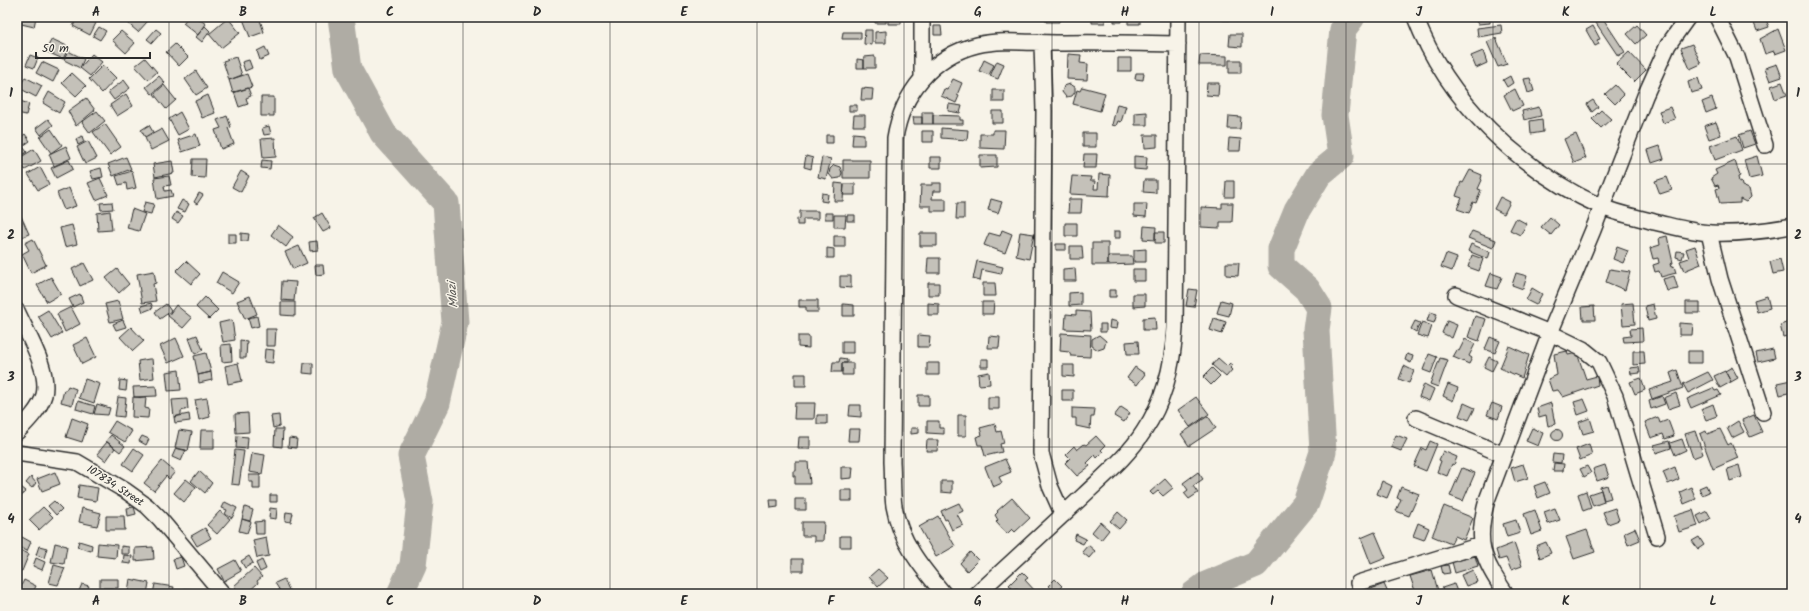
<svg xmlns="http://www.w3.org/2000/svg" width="1809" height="611" viewBox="0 0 1809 611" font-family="Kalam,sans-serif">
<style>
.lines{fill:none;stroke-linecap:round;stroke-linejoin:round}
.river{stroke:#afaca4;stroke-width:27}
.building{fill:#c4c1b9;stroke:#2b2b2b}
.street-casing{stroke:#2b2b2b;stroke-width:18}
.street{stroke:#f7f3e8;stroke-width:15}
.grid{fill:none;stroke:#2b2b2b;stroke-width:1;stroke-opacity:0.55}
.labels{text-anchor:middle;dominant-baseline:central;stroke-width:3;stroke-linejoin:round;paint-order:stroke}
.street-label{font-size:11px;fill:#2b2b2b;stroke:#f7f3e8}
.water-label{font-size:12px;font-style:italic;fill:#53524f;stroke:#f7f3e8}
.neatline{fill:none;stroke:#2b2b2b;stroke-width:1.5}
.grid-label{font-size:13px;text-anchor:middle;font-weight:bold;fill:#2b2b2b}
</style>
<rect width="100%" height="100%" fill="#f7f3e8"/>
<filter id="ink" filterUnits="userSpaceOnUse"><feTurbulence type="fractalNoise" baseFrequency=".025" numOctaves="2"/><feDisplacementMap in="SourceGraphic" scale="8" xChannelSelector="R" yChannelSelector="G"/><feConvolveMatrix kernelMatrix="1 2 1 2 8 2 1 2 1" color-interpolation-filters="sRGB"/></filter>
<g filter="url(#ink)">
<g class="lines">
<path class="river" d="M341 17 348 69 383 133 446 203 455 322 437 403 411 456 420 502 413 565 400 594
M1194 594 1206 585 1256 564 1306 503 1323 452 1316 330 1319 308 1307 289 1281 266V249L1297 210 1319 174 1341 156 1335 115 1343 29 1352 17"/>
</g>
<path class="building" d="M19 17H36L34 27 17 23Z
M78 17H84L96 23 90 35 73 26Z
M126 17H141L147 22 138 32 124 20Z
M188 17H196L206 24 198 35 183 23Z
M248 17H259L264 32 250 37 243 19Z
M875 17H886V23H875Z
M888 17H901V24H888Z
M1046 17H1059V22H1046Z
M1092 17H1105V23H1092Z
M1114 17H1122V22H1114Z
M1128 17H1140V24H1128Z
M1223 17H1235V20H1223Z
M1477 17H1490V23L1478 24Z
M1592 17H1602L1625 52 1618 56Z
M1755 17H1765L1769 27 1757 31 1752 18Z
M228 18 240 33 221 48 209 34Z
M1501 25 1502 33 1478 37 1477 28Z
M1637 25 1646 35 1636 44 1627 34Z
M205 26 210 31 202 42 196 37Z
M934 26H941L942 35H934Z
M1593 26 1600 39 1597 40 1599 44 1595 46 1586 30Z
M99 27 106 31 100 40 93 36Z
M156 29 161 33 152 43 147 39Z
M1778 29 1786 50 1775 54 1774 51 1765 54 1760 39Z
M865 30H872V45L864 44Z
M121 31 135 43 126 53 112 40Z
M886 31V43H875V32Z
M843 32H861V39H842Z
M1230 34H1242V47L1229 46Z
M1496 38 1507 64 1498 67 1487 42Z
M52 39 69 47 63 59 45 51Z
M175 44 188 57 179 66 166 52Z
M1692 44 1701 64 1690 69 1681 48Z
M265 47 269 56 260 60 257 51Z
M68 51 84 59 80 68 64 60Z
M1483 51 1487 63 1476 68 1471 56Z
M1629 52 1646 70 1634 82 1616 64Z
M92 54 102 62 90 76 80 68Z
M1068 54 1081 55 1080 63 1088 64 1087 80 1067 79Z
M30 55 38 58 34 68 26 65Z
M1200 55 1227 56V65H1199Z
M875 56V68H864V57Z
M236 57 242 75 229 80 223 61Z
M145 58 157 72 148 80 135 66Z
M1118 58H1131V71H1118Z
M857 59 864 60V68H857Z
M249 60 252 68 245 71 242 62Z
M984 60 994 65 989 75 979 71Z
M1229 60H1241V73H1229Z
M997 61 1004 64 998 79 990 76Z
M42 62 59 70 53 82 36 73Z
M1777 64 1782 77 1770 81 1765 68Z
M103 65 116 78 102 93 89 79Z
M196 71 207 88 196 95 185 79Z
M72 73 86 86 76 96 62 83Z
M1136 73H1144L1143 80 1135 79Z
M247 74 252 87 233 93 229 80Z
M159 76 165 83 152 94 146 87Z
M1510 76 1513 83 1507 87 1503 80Z
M25 77 42 86 36 97 19 88Z
M1530 78 1534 91 1528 93 1524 79Z
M1698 78 1702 90 1691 93 1688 82Z
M953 79 962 83 957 95 959 96 956 103 941 96 944 89 947 90Z
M124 80 130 88 114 100 108 92Z
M1782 82 1787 95 1775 99 1771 86Z
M1207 83H1219L1218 96 1206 95Z
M1070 84 1075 87V92L1072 96 1066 97 1062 92 1064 86Z
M164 85 176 100 166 109 154 94Z
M1615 85 1624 95 1615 104 1605 94Z
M1082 87 1105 93 1100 111 1073 104 1077 90 1080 91Z
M248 88 251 96 246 98 248 104 239 107 234 92Z
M862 88 873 89 872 100H861Z
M1515 89 1523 106 1512 111 1504 95Z
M993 90H1004V102H993Z
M49 92 65 102 59 113 43 103Z
M126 94 133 106 117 116 110 105Z
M208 95 215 113 202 118 195 101Z
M261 97H274V116H261Z
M86 98 95 110 76 126 68 111Z
M1712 98 1716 109 1706 113 1702 102Z
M17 100 29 104 26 115 17 113Z
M1593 100 1598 107 1592 112 1587 104Z
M949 104 962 106 960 113 948 111Z
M1117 104 1126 106 1121 122 1118 121 1116 126 1112 125Z
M849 105H857V111H849Z
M1539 107 1541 116 1524 120 1522 111Z
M1670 107 1675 119 1663 123 1659 111Z
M1601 110 1611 119 1601 128 1592 119Z
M97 111 105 121 90 133 82 122Z
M992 111H1003V123H992Z
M180 112 189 129 178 135 169 119Z
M922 112H933V124H922Z
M1147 112V125H1135V113Z
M854 115H865V126H853Z
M933 115 960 116V120H963V124H933Z
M227 116 231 127 228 128 234 144 221 149 215 130 221 128 217 120Z
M1229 116 1241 117 1240 129H1228Z
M913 117H922V124H914Z
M48 119 53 125 41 135 36 128Z
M1542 119 1543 132 1531 134 1530 121Z
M1716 122 1721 135 1709 139 1704 126Z
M105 124 121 147 110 155 93 132Z
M149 125 153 132 145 137 141 130Z
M269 126 271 134 264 135 262 128Z
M941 128 968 130 967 140 941 138Z
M51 129 62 145 51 153 40 137Z
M162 129 169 141 151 150 145 138Z
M993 130H1005L1004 149 980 148V134H993Z
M922 131H933V142H922Z
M1750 131 1755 144 1743 148 1739 135Z
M853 133 864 134V145H852Z
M1083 133H1096V147H1083Z
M25 134 30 141 23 146 18 139Z
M196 134 200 146 182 152 178 140Z
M1576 134 1586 158 1574 163 1564 139Z
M826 135H833V143H826Z
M1144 135H1157V147L1145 148Z
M82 136 84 142 78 145 76 139Z
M1737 136 1742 150 1715 160 1710 146Z
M275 138 276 157 263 158 261 139Z
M1229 138 1241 139 1240 151H1228Z
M17 139 27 152 18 158 17 155Z
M88 141 97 158 85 164 77 147Z
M66 146 71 158 54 166 49 154Z
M1660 146 1664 159 1652 163 1648 150Z
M34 149 41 161 25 170 18 159Z
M1084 154H1097L1096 168H1083Z
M980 155H997V167L980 168Z
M806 156 813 158 811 169 804 167Z
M1134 156 1147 157 1146 170 1134 169Z
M1757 156 1762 176 1749 179 1744 160Z
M126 157 131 169 113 176 108 164Z
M822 157 831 159 826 179 818 177Z
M930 157H941V168H930Z
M193 159H206L205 178 192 177Z
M69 160 73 169 56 178 51 168Z
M262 160 271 161 270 169 261 168Z
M843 160H870V178H843Z
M172 161 174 173 155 177 153 164Z
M1735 161 1740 176 1738 177 1739 182 1741 181 1742 186 1749 189 1751 197 1746 202 1740 199V203L1720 204 1716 189 1719 188 1718 185 1715 186 1711 178 1717 174 1715 170Z
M834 165 840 167 842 173 840 178 833 179 829 174 830 169Z
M40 167 49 184 38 190 28 174Z
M101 168 103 177 93 179 90 171Z
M1470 170 1482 175 1481 179 1482 180 1478 189 1481 190 1476 203 1473 202 1469 213 1457 209 1462 198 1456 196 1461 182 1463 183Z
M132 171 136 188 127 190 126 183 119 185 116 176Z
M241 171 249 176 241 192 232 187Z
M1099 174 1110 175 1109 196 1070 194 1072 176 1091 177 1090 181H1095L1094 189H1098Z
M169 176 171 185 164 186 165 191 171 190 173 196 157 199 154 178Z
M1667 177 1672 190 1660 194 1655 181Z
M100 178 108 195 96 200 88 183Z
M1144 180H1156V193L1143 192Z
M1226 181H1234V197H1225Z
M835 183 844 184 843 201H834Z
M932 183H941V191H933L932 199H946V211H931V206H920L921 185H932Z
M844 184H855V195H843Z
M69 188 76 206 64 210 57 193Z
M199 193 203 195 197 204 194 202Z
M822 193 828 194 827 202 821 201Z
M1500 197 1510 202 1504 214 1494 209Z
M991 199 1002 202 998 213 988 210Z
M1069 199H1082L1081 213H1068Z
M182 200 189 204 185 212 177 209Z
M112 202 113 209 101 210 100 203Z
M145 202 154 204 151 214 142 212Z
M957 203H964V219H956Z
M1222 203H1233L1232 222H1220V228L1201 227V207L1222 208Z
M1134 204H1147L1146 217 1134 216Z
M132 209 145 214 139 231 127 228Z
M110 211 112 230 98 231 97 213Z
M800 211H818V219H803V225H797V218L800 219Z
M176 212 183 216 178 223 172 219Z
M322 213 331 228 323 232 314 218Z
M825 213H833V219H825Z
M834 215H846L845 227H834Z
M847 215H855V221H847Z
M21 216 29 234 17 239V218Z
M1550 217 1559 225 1551 235 1541 227Z
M1516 218 1527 224 1520 235 1510 230Z
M1065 223H1077V236H1065Z
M72 225 77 244 65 247 60 228Z
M278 225 293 237 286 247 271 235Z
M1144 226 1156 227 1155 240 1143 239Z
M1002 230 1012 234 1005 253 984 245 989 233 1000 236Z
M1114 231H1120V238H1114Z
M1472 231 1496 240 1493 248 1468 238Z
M1020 232 1034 234 1029 259 1016 256Z
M1155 232H1164V243H1155Z
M241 233 249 234 248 241H241Z
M920 233H937V246H920Z
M228 234H236V243H228Z
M834 236H845V247H834Z
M1667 236 1673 263 1670 264 1671 267 1674 266 1676 273 1661 277 1659 271 1655 272 1653 265 1659 263 1658 258 1653 259 1650 248 1660 245 1659 238Z
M33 239 46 265 31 273 22 254 29 250 25 243Z
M317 241 318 250 310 251 309 242Z
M1092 243H1108V265H1092Z
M1056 244H1066V250H1056Z
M1471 244 1490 252 1488 259 1468 251Z
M299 246 307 263 293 269 285 252Z
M1070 246H1082L1083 259H1070Z
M1695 246 1701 264 1684 271 1680 261 1689 258 1686 249Z
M1617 247 1628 251 1623 263 1613 259Z
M827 248 834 249V258H827Z
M1146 249V262H1134V250Z
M1677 251 1684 252 1682 259 1676 257Z
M1446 254 1457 258 1452 271 1441 267Z
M1472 255 1483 259 1479 271 1468 267Z
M1108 256H1132L1133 264 1108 265Z
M928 258H940V273H927Z
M1780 259 1783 272 1773 274 1770 262Z
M186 261 200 274 191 284 176 271Z
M977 261 1003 267 1001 274 982 270 980 281 973 279Z
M84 263 93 280 80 286 72 269Z
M1226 263H1239L1238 276 1226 275Z
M315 265H323L324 274 316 275Z
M1075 268 1076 281H1063V269Z
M117 269 129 284 119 293 106 278Z
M1133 269H1145V281H1133Z
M1610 269 1630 272 1625 290 1606 282Z
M154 271 156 283 153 284 156 301 142 303 137 274Z
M222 272 239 282 232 293 216 283Z
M1491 273 1502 277 1497 289 1486 286Z
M1516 273 1527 276 1523 289 1512 285Z
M840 276H851V288L840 287Z
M1674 276 1678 289 1667 291 1663 279Z
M51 277 61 294 47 302 37 285Z
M282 281 296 282 294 301 281 300Z
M928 283H939V295H928Z
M983 283H995L996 296H983Z
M1532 288 1542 294 1536 305 1526 300Z
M1189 289 1197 290 1194 307 1186 306Z
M1109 290H1116V297H1109Z
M1081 292V305L1069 306V293Z
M80 294 83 302 73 307 69 299Z
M1133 294H1145V306L1133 307Z
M250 296 257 314 245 319 237 301Z
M1767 296 1770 308 1757 312 1754 300Z
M205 297 218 310 209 319 196 307Z
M799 300H818V312H806V307H799Z
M1221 300 1232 303 1229 316 1217 313Z
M118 301 123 319 110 322 105 304Z
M281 302H295V316L281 315Z
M982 302H994L993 314H982Z
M1686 302H1700V313H1686Z
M151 303 153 308 143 312 141 306Z
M928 303 939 304V315H928Z
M1633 303 1635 324 1623 325 1621 304Z
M166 304 171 311 160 319 155 312Z
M843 304 854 305V316H843Z
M1653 304 1656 319 1648 321 1645 306Z
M176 305 192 318 183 328 168 316Z
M1594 306 1595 320H1583L1582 307Z
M71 307 80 324 65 332 57 314Z
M48 310 62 333 52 339 38 316Z
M1076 311 1090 312 1091 330 1065 329 1066 314 1076 315Z
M1430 312 1437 314 1434 323 1427 321Z
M257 316 259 326 251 328 248 318Z
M1475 316 1486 319 1479 341 1468 337Z
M1155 317 1156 330H1143V318Z
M1214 318 1226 322 1222 334 1210 330Z
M123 320 126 327 116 330 113 324Z
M232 320 235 340 223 342 219 323Z
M1110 320 1118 322 1117 329 1109 328Z
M1415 321 1420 323 1416 332 1411 329Z
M1447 321 1457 325 1452 338 1442 333Z
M1792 321V335L1783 337 1780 325Z
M1422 322 1432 326 1428 338 1417 335Z
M1679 323 1693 324 1692 335H1679Z
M1100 324H1106V332H1100Z
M131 327 144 341 133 351 120 337Z
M1642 328 1643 341 1624 342 1623 337 1631 336 1630 329Z
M266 329H276L275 346H266Z
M1061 333 1091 335 1090 357 1071 356 1069 352 1060 351Z
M197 335 203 350 195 354 189 338Z
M918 335 930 336 929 347H918Z
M1099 335 1106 341 1104 348 1098 350 1092 346V339Z
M798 336H809V348L798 347Z
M989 336 1000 337 999 348H988Z
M1490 337 1500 341 1495 353 1485 349Z
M87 338 96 357 82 364 73 345Z
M176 338 184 356 168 363 160 346Z
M1465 339 1475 344 1469 356 1472 358 1469 364 1453 357 1457 350 1459 351Z
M240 340 247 341 246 358H240Z
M842 341H853V353H842Z
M1138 341 1139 354H1127L1126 342Z
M231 344 232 361 222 362 221 345Z
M1509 346 1529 355 1522 378 1500 368Z
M265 349 274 350 273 363 264 362Z
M1773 349 1775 358 1758 362 1756 353Z
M1567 351 1568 355 1577 353 1586 379 1597 376 1598 385 1563 397 1558 390 1552 391 1548 379 1557 375 1554 354Z
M1633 351H1644L1645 364 1633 365Z
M1688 351H1702V363H1688Z
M206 353 211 372 198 375 194 356Z
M1407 354 1413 356 1411 363 1405 360Z
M1429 354 1437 357 1431 373 1423 370Z
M1489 357 1497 361 1492 371 1484 367Z
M840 358 847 359V363H842V372H832L833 362H839Z
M1218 358 1227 366 1230 363 1233 365 1230 368 1232 370 1226 377 1212 365Z
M1440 358 1448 360 1438 387 1430 384Z
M149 359H152L154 378 140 380 138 361Z
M981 359H988V367H981Z
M238 363 242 381 228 384 225 366Z
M304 363H313V374L303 373Z
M842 363H853V375H842Z
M927 363H939V375H927Z
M1063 365H1074V377L1063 376Z
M1404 366 1414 371 1409 383 1399 379Z
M1135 367 1145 374 1137 385 1127 378Z
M1639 367 1640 373 1631 374 1630 368Z
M1732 367 1738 378 1731 382 1725 371Z
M1212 368 1220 376 1211 385 1203 377Z
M179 370 181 390 168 391 166 372Z
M1677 370 1683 388 1652 399 1649 390 1673 382 1670 373Z
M1725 371 1731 382 1720 388 1714 376Z
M211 372 212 380 199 383 198 375Z
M989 372 990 384 979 385 978 374Z
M1708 372 1713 380 1688 393 1683 384Z
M795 374H806V386H795Z
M1641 378 1645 390 1635 394 1630 382Z
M85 379 100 384 94 403 79 398Z
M120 380 127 381 126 391 119 390Z
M1791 380 1792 392 1780 395 1777 383Z
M1424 384 1434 389 1429 401 1419 397Z
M1448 384 1458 388 1453 401 1443 396Z
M68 386 76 389 72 405 61 402 64 390H66Z
M156 386 157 396 134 397 133 387Z
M1713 388 1715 391 1718 390 1721 395 1691 408 1687 399Z
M1062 390H1073V401H1062Z
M1676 393 1680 405 1668 409 1664 398Z
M918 395H929V406H918Z
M1662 396 1665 404 1651 409 1649 401Z
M118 397 126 398 124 417 115 416Z
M133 397 146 398 145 408 149 409 148 418 132 417Z
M988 397H999V409H988Z
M1196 397 1209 414 1190 427 1178 410Z
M207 398 210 417 199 420 195 400Z
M187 399 188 409 181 411V415L174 417 172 400Z
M1584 399 1589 411 1578 415 1574 402Z
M78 401 95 406 93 414 76 409Z
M795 403H815L814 419H794Z
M1464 403 1475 408 1469 420 1459 416Z
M1492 403 1502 407 1498 419 1487 415Z
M1551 403 1555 424 1548 426 1546 415 1539 417 1537 408Z
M97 404 110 408 108 415 94 414Z
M1713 404 1717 416 1706 420 1701 409Z
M850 405H861V417L849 416Z
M1121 407 1130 413 1124 422 1114 416Z
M1072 408 1095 409 1094 417H1091L1090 429 1076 426V418H1072Z
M248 413 249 432 236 433 235 414Z
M189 414 190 421 175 423 174 417Z
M279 415 280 426 273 428 271 416Z
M817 415H827V424H817Z
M958 415H966V436H958Z
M1754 415 1762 432 1750 437 1742 420Z
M1208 416 1216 428 1189 446 1181 434Z
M1658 417 1660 423 1668 420 1674 436 1665 439 1663 434 1651 438 1645 422Z
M72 418 88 424 82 442 66 437Z
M1590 418 1594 431 1583 434 1579 422Z
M115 421 132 431 125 442 108 432Z
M927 421H939V428H944V434L927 433Z
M1738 421 1744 432 1732 438 1727 428Z
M995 424 997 432 1001 431 1004 443 1000 444 1002 452 985 456 982 445H978L976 437 982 435 980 428Z
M911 428H919V433L911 434Z
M1532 428 1543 433 1538 446 1526 441Z
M275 429H283L282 447 274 446Z
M849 429H860L859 441H848Z
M1720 429 1728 445 1731 443 1738 458 1713 469 1700 434 1706 431 1707 434Z
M1551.5 435a5.5 5.5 0 1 1 11 0a5.5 5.5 0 1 1-11 0Z
M179 430 192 432 188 451 175 448Z
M201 430H214V449H200Z
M1695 431 1703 454 1693 458 1685 434Z
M111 435 125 446 120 452 106 441Z
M1396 435 1407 439 1401 451 1391 447Z
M142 436 149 439 146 445 139 441Z
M237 436 248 437 247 449 236 448Z
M1096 436 1105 446 1101 450 1103 452 1097 458 1095 455 1087 463 1090 466 1077 476 1065 463 1070 458 1066 454 1074 446 1077 450 1084 444 1086 445Z
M799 437H810V449H798Z
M289 438 297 439 296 448 288 447Z
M1682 439 1686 450 1675 455 1670 443Z
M927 440H938L937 451H926Z
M1430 441 1437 444 1426 471 1414 466 1422 448 1426 450Z
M1669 441 1671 448 1656 453 1654 445Z
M107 442 115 448 106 461 97 454Z
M1589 444 1592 455 1580 460 1576 449Z
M134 448 144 455 133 471 123 464Z
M176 448 186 450 181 461 172 457Z
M235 450 244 451 239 485 231 484Z
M1443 451 1457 457 1454 465 1452 464 1447 476 1437 472 1441 461 1439 460Z
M252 453 265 455 262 474 249 472Z
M1553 454 1562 455 1561 463 1552 462Z
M1005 459 1011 472 999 477 1002 483 993 487 985 467Z
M162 461 175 472 169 479 166 476 154 491 144 483Z
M796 462H808L810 484H795V476H793V471H796Z
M1554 463 1564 464 1563 471H1553Z
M1523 464 1528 478 1515 482 1511 468Z
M1605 465 1609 477 1597 481 1593 469Z
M1739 465 1742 477 1730 481 1727 469Z
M1587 466 1591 473 1584 477 1580 469Z
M841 467H853L852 478 841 479Z
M1675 467 1679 479 1668 484 1663 472Z
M1462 468 1475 473 1463 501 1450 496Z
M199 471 212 483 205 493 191 481Z
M55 472 60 484 42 491 37 479Z
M1198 472 1203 479 1193 486 1198 493 1189 499 1184 493 1188 490 1183 483Z
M249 475H260V489H253V482H249Z
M31 477 36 483 32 488 26 483Z
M186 479 196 487 184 502 174 493Z
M1165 479 1173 488 1163 496 1158 491 1153 495 1150 492Z
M941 481H952V493L941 492Z
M1382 481 1392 486 1387 498 1377 494Z
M1545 482 1550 493 1538 498 1534 486Z
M17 484 26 491 17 501Z
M79 485 98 488 96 501 77 498Z
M1607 485 1611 498 1604 500 1600 487Z
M1706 485 1709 492 1702 495 1699 488Z
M1401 487 1419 494 1409 516 1396 511 1401 499 1397 498Z
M1691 487 1696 499 1684 504 1680 492Z
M841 490H852V501H841Z
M1601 490 1604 502 1593 506 1589 494Z
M1586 491 1591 508 1583 511 1578 494Z
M270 495H277V502H270Z
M1012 498 1030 518 1015 532 1012 529 1007 534 996 522 998 520 995 515 998 512 997 511Z
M795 499H806V510H795Z
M770 500H778V507L771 508Z
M54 501 62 509 56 515 48 506Z
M225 502 237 508 232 518 225 514 227 510 222 508Z
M959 503 963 511 957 514 963 525 952 530 947 519 945 520 941 511Z
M1444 506 1473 518 1464 540 1455 536 1451 544 1432 536Z
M43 507 53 517 39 530 29 520Z
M134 507 136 514 128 516 127 508Z
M245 507 253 510 250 521 242 519Z
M82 508 101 513 97 526 79 522Z
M270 508 277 509 276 519 269 518Z
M1555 508 1560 520 1548 524 1544 512Z
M1615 508 1619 520 1608 524 1603 512Z
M1535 510 1542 531 1531 535 1524 514Z
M1693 510 1698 526 1679 532 1674 516Z
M220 511 230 519 217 534 207 525Z
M1707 511 1711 518 1701 524 1697 516Z
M286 512 293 513 291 522 285 521Z
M1118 512 1127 520 1119 529 1110 521Z
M106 516H124L125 530H106Z
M938 516 955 546 936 557 919 527Z
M242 519 251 522 247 533 239 531Z
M1516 520 1520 533 1507 537 1503 524Z
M264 521V534H256L255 522Z
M802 522H824L823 541H814V536H802Z
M1100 522 1109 530 1101 540 1092 532Z
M1418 523 1429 528 1424 540 1413 536Z
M205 528 211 538 197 546 191 536Z
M1635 528 1640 540 1628 545 1624 533Z
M1587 530 1595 552 1574 559 1566 537Z
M1375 532 1386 558 1371 564 1361 538Z
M1076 534 1086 539 1083 544 1074 540Z
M840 536H851V547H840Z
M22 537 31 542 27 551 17 546Z
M266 537 269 556 257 558 253 540Z
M1699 537 1704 545 1698 549 1692 541Z
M79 541 92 545 91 551 77 547Z
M1546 542 1551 553 1540 558 1536 546Z
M55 543 67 546 64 564 51 562Z
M98 543 117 545 116 558 97 556Z
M1514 543 1522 566 1511 570 1506 558 1499 560 1496 550Z
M1088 545 1095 551 1089 558 1082 552Z
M39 546 47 548 44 558 36 555Z
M121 546 129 547V554H121Z
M153 547 154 559 135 561V548Z
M17 549 29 554 22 571 17 569Z
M970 552 978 560 967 571 960 563Z
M124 555 132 556 131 564 123 563Z
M249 556 253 563 245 568 241 561Z
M1475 556 1478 566 1455 573 1452 562Z
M181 557 184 566 176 569 173 559Z
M36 558 45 562 42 570 33 566Z
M792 559H803V571H792Z
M235 560 241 571 224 581 218 569Z
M262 560 266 569 260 572 256 563Z
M54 565 65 568 58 585 49 583Z
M1448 565 1450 573 1443 574 1441 566Z
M254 568 262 577 257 581 258 583 246 594H241L234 586Z
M878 569 888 578 878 587 869 577Z
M1432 570 1439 594H1416L1410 576Z
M1473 570 1477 582 1466 586 1461 575Z
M1022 572 1028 578 1025 580 1037 593 1036 594H1022L1016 588 1014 590 1009 585Z
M100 579H118V588H100Z
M130 579 149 583 147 594 128 592Z
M284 579 290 592 282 594 275 583Z
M1055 579 1062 586 1055 593 1048 586Z
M24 580 36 586 32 594H17Z
M82 584 89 586 86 594 79 591Z
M155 584 174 587 172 594H153Z
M1384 584 1388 593 1367 594 1366 591Z
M1454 584 1458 594H1444L1442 588Z
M184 589 203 590V594H184Z"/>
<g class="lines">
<defs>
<path id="street" d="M1415 17C1447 101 1520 170 1602 207 1618 214 1637 217 1654 222 1672 226 1692 232 1711 233 1738 234 1765 231 1792 226
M1717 17 1737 57 1765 145
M1042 43 1044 111 1041 453 1050 486 1063 515
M922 78V17
M1709 233 1720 279 1763 412
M1456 295 1550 333 1583 349 1599 362 1615 396 1657 536
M17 311C27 334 50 370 44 395 40 409 27 422 17 432
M1416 418 1504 455
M17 453 77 462 126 491 147 506 160 519 223 594
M1358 583 1481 545
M944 594C921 567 900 541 894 506 892 492 893 476 892 462L895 138C902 94 932 56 977 45 1002 39 1030 43 1056 43 1097 42 1137 43 1178 44
M977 594C1013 561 1049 528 1084 495 1105 475 1128 456 1144 431 1165 400 1173 365 1175 328L1178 17
M1506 594C1482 558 1475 543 1487 500L1550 333 1593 230 1645 96 1668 45 1688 17"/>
</defs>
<use href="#street" class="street-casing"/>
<use href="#street" class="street"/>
</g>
</g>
<path class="grid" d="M169 17V594M316 17V594M463 17V594M610 17V594M757 17V594M904 17V594M1052 17V594M1199 17V594M1346 17V594M1493 17V594M1640 17V594M17 164H1792M17 306H1792M17 447H1792"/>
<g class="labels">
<g class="street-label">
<text transform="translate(115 486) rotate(33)">107834 Street</text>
</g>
<g class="water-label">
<text transform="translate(453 295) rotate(-95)">Mlazi</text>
</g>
</g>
<rect width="1809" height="611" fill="none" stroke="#f7f3e8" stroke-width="44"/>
<path d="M36 52v6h114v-6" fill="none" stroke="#2b2b2b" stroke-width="2"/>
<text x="42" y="52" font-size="12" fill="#2b2b2b" stroke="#f7f3e8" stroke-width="3" paint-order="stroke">50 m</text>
<rect x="22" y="22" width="1765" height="567" class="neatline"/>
<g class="grid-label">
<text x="96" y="16">A</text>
<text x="243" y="16">B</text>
<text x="390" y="16">C</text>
<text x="537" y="16">D</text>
<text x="684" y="16">E</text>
<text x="831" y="16">F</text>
<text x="978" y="16">G</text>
<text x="1125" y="16">H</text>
<text x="1272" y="16">I</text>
<text x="1419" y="16">J</text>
<text x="1566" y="16">K</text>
<text x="1713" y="16">L</text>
<text x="11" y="97">1</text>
<text x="1798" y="97">1</text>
<text x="11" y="239">2</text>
<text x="1798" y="239">2</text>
<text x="11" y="381">3</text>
<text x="1798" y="381">3</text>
<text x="11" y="523">4</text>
<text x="1798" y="523">4</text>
<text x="96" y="605">A</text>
<text x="243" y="605">B</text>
<text x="390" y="605">C</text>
<text x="537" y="605">D</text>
<text x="684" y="605">E</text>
<text x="831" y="605">F</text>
<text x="978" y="605">G</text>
<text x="1125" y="605">H</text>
<text x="1272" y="605">I</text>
<text x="1419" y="605">J</text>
<text x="1566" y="605">K</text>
<text x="1713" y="605">L</text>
</g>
</svg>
